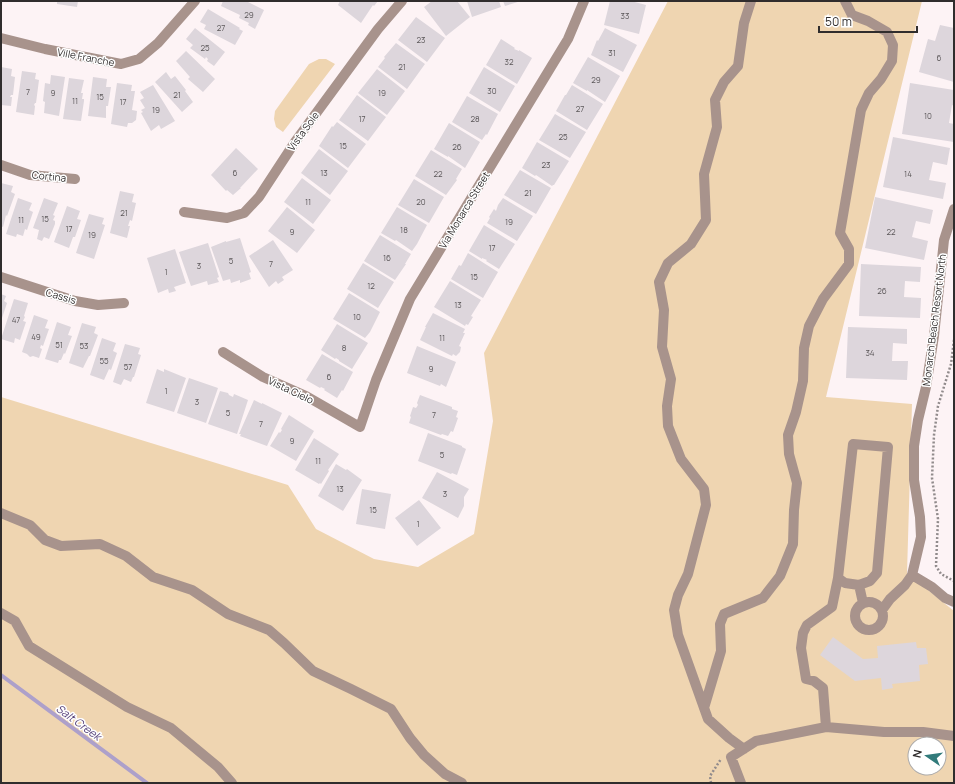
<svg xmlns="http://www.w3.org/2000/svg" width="955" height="784" viewBox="0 0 955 784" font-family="Manrope,sans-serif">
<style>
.green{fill:#efd5b1;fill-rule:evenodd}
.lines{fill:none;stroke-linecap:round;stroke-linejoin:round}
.stream{stroke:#ada0ca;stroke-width:4}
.building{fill:#ddd6dc}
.path{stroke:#918b8c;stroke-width:2.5;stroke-dasharray:2 2;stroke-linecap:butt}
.minor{stroke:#a8938c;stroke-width:10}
.labels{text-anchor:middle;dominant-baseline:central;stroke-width:3;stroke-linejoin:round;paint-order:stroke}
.number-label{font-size:8px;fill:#5b5759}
.street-label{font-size:10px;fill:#302d2d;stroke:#fff}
.water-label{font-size:11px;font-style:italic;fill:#59457d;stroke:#fff}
</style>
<rect width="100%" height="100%" fill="#fdf3f5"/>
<path class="green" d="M668 1H922L826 397 912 404 907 573 954 611V783H1V397L288 485 316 529 374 559 418 567 474 534 493 421 484 353ZM915 744H939V768H915Z
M319 59H326L335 64 283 132 276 127 274 119 275 111 309 64Z"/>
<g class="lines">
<path class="stream" d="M1 675 147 783"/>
</g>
<path class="building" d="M57 1H78L77 7 57 4Z
M223 1H246L264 10 255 29 248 25 249 23 239 18 240 15 221 6Z
M340 1H378L374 6 373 5 361 23 338 5Z
M432 1H457L470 17 446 36 424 7Z
M467 1H499L501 7 472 17Z
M503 1H521L505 6Z
M610 1H631L646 5 639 34 604 25Z
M208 9 240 28 239 29 243 31 235 45 204 29 206 25 200 22Z
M416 17 445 38 427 62 398 40Z
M940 25 954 28V82L919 72 928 39 935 41Z
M195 28 225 52 214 66 207 61 208 59 206 57 205 59 190 48 193 45 186 39Z
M605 28 637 45 623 72 591 55 597 40 598 41Z
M501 39 515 48 514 49 519 51V50L532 58 517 84 486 65Z
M396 43 425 64 407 89 378 67 385 58 384 57Z
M186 51 215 79 203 92 188 79 190 77 176 61Z
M588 57 620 76 605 102 587 90V91L573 83Z
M1 67 12 69 11 76 15 77 13 95H11L10 97H12L11 106 1 105Z
M484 67 515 86 500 112 469 93Z
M377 69 405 91 387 115 358 93Z
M22 71 36 73 35 79 39 80 36 103H35L34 105 35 106 34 115 16 112Z
M166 72 171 79 175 76 186 90 185 91 193 102 182 112 155 82Z
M51 75 65 77 59 116 44 113 45 102 43 101 45 83 50 84Z
M93 77 107 79 106 87H111L108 106H106V118L88 116Z
M69 78 84 80 81 93H83L82 99H84V101L81 121 63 119Z
M117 83 132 85 131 91H135L132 110 137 111 136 120 132 123H128L127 127 111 124Z
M910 83 954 90V106L952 105 949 123 954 124V142L902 134Z
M153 85 175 121 161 129 159 125 151 131 141 113 143 112 141 110 145 108 140 100 144 98 140 92Z
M572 85 603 104 587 130 556 111 565 95H566Z
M357 95 386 117 368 141 339 120Z
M467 96 498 114 487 135 486 134 482 140 452 122Z
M555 114 586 132 570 158 539 140Z
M337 122 366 144 348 168 319 146 332 126 333 127Z
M449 123 480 142 465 168 448 156V157L434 149Z
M893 137 950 148 947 165 933 162 929 180 946 183 943 199 883 187Z
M537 142 569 161 554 185H553L552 186 536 175 535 176 522 168Z
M236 148 258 169 240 188H241L233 195 227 190 226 191 211 175Z
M319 149 348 171 330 195 301 173Z
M431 150 462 169 456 179 457 180 446 195 415 176Z
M520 170 551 188 536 214 504 195Z
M302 178 331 200 313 224 284 202Z
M414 179 444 197 429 223 398 205Z
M1 183 13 186 11 192 15 194 7 216 6 215 3 227 1 226Z
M120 191 134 194 132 202 136 203 132 221 130 220 128 226H130L127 238 110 233Z
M875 197 933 210 930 224 916 221 912 237 928 241 924 260 865 248Z
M18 198 32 203 29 210 33 212 27 230 25 229 23 236 17 234 16 237 6 234Z
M44 198 58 203 53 215 55 216 53 220 55 221V224L49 239 44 237 42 241 37 239 39 230 33 228Z
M503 198 533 216 517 241 487 223 490 218 489 217 494 209 496 211 498 205Z
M67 206 80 211 77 219 81 220 75 237H73L69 248 54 242Z
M287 207 315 230 297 253 268 231Z
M397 207 427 225 417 244 412 251 396 240 395 241 381 233Z
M89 214 104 218 102 224 105 225 94 259 76 253Z
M484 225 515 244 499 269 486 261 487 260 482 258V259L469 251Z
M380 235 411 254 405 264H406L395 280 364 261Z
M240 238 251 272 249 273 251 279 240 283V280L231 283 230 279 223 281 211 247 226 241V242Z
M273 240 293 270 282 277 284 280 278 284 276 281 269 287 249 256Z
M208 243 219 277 217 278 219 282 208 285 207 281 191 286 179 252Z
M175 249 186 283 174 287 176 291 169 293 168 289 158 293 147 258Z
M468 253 498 272 483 298 451 279 459 265 461 266Z
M363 263 394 282 378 308 347 289Z
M861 264 921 267 920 282 905 281 904 297 921 298 920 318 859 316Z
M450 281 481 300 471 316 473 317 468 325 466 324 465 326 434 307Z
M349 293 380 312 370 332 365 338 333 319Z
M1 294 6 296 4 301 7 303 1 321Z
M14 299 28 303 24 316 25 317 23 321 26 322 20 340 15 338 14 343 1 339Z
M433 313 465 329 463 333H465L459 346 461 347 460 352 456 356 453 354 452 356 420 340 426 327H425Z
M34 315 48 320 45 328 49 329 43 346 41 345 40 348 42 349 39 358 33 356 30 357 27 354 22 352Z
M57 322 71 327 68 335 72 336 65 354 64 353 61 360H59L58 363 45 359Z
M82 323 96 327 94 333 98 335 90 356H89L83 368 69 363Z
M337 324 368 343 352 369 339 361V360L336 358 335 359 321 350Z
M848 327 907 329V344L893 343 892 361H908L907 380 846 378Z
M102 338 116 343 113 351 117 353 111 370 109 369 104 380 90 375Z
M125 344 140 348 138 354 141 355 134 377H133L131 382 124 379 121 385 113 382Z
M417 346 456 362 446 387 441 384 440 386 407 373Z
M322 354 353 372 343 391 342 390 337 398 324 390 325 389 321 387 320 388 306 380Z
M157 369 164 372V369L186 378 174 412 146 403Z
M189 378 218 388 206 423 177 413Z
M220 391 228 393 229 395 233 397 234 394 248 400 237 434 208 424Z
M420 395 452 407V409L458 411 456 417 458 418 453 432 451 431 448 436 442 434 441 435 409 423 411 417 410 416 413 407 416 408 418 405 417 403Z
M254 400 262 404V403L282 413 267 446 240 436 241 434H239Z
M289 415 314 431 296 461 270 446 279 432 280 433 282 430 281 429Z
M428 433 462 446V447L466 449 457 475 452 473 451 474 418 461Z
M314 438 339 454 328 470 329 471 321 484 320 483 319 484 295 470Z
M336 464 346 470 347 469 362 480 343 511 318 496Z
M437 472 469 489 464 497V506L458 518 422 498Z
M362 489 391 494 385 529 356 524Z
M419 500 441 528 417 546 395 518Z
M833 637 863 659 878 658 877 646 916 642 917 648H926L928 664 919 665 920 681 892 684 893 688 882 690 881 678 855 681 820 655Z"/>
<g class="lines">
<path class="path" d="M954 340 951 364 938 406 934 435 932 478 938 519 936 566 941 574 954 581
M711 783 710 776 721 759"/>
<path class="minor" d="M1 38 45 49 121 64 139 59 158 43 195 1
M1 165 30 175 75 179
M184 212 227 218 244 213 259 197 295 142 378 29 402 1
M1 277 75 301 98 305 124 303
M223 352 263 377 306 396 360 427 376 380 410 299 568 39 584 1
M1 513 30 525 45 540 61 546 100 544 126 556 153 577 192 590 228 614 269 630 284 643 313 671 351 689 391 709 410 738 424 755 445 774 462 783
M912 575 932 587 945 598 954 602
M859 585 870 581 877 573 888 447 853 444 838 578 845 583 859 585 863 603
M855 616a14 14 0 1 1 28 0a14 14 0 1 1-28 0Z
M882 610 890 599 905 585 912 575 921 537 920 517 914 480V446L918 420 926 387 934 336 944 240 954 209
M1 613 15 621 29 646 127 707 171 728 218 767 232 783
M704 708 721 651 720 624 724 614 763 598 780 576 793 544 794 510 797 483 789 454 788 435 796 412 803 381 804 348 809 326 823 299 849 264V249L840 233 861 110 869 93 881 79 892 61 893 45 887 32 868 21 852 15 845 1
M826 727 823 688 814 681 806 679 801 648 803 633 807 625 832 607 838 578
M744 749 729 738 708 719 678 635 674 610 678 595 688 574 706 505 704 489 681 459 668 426 667 406 671 379 662 347 664 310 659 282 668 263 691 244 706 220 704 174 717 127 715 100 724 82 738 66 744 23 751 1
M741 783 731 757 756 741 826 727 884 732H923L954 736"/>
</g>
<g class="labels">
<g class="number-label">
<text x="249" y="14">29</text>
<text x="625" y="15">33</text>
<text x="221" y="27">27</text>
<text x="421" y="39">23</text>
<text x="205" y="47">25</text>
<text x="612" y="52">31</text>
<text x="939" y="57">6</text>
<text x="509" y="61">32</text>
<text x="402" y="66">21</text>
<text x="596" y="79">29</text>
<text x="492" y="90">30</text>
<text x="28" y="91">7</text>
<text x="53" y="92">9</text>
<text x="382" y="92">19</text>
<text x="177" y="94">21</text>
<text x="100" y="96">15</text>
<text x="75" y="100">11</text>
<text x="123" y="101">17</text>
<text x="580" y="108">27</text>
<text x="156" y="109">19</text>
<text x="928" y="115">10</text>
<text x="362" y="118">17</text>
<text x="475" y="118">28</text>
<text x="563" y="136">25</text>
<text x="343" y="145">15</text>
<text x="457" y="146">26</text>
<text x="546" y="164">23</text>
<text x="235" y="172">6</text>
<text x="324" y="172">13</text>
<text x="438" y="173">22</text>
<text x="908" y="173">14</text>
<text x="528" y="192">21</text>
<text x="308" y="201">11</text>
<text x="421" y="201">20</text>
<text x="124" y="212">21</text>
<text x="45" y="218">15</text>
<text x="21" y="219">11</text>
<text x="509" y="221">19</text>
<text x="69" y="228">17</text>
<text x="404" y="229">18</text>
<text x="292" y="231">9</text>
<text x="891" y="231">22</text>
<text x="92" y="234">19</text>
<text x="492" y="247">17</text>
<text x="387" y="257">16</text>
<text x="231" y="260">5</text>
<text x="271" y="263">7</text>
<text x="199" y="265">3</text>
<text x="166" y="271">1</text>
<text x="474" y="276">15</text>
<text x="371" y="285">12</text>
<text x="882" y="290">26</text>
<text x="458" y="304">13</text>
<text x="357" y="316">10</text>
<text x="16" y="319">47</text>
<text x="36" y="336">49</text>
<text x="442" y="337">11</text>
<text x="59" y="344">51</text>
<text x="84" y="345">53</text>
<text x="344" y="347">8</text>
<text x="870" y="352">34</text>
<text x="104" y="360">55</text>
<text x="128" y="366">57</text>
<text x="431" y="368">9</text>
<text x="329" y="376">6</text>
<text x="166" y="390">1</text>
<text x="197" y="401">3</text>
<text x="228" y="412">5</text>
<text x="434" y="414">7</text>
<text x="261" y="423">7</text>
<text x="292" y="440">9</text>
<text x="442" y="454">5</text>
<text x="318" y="460">11</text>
<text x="340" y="488">13</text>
<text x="445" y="493">3</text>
<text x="373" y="509">15</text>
<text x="418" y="523">1</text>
</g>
<g class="street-label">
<text transform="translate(86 57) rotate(11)">Ville Franche</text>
<text transform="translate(303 131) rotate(-54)">Vista Sole</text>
<text transform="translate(49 176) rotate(6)">Cortina</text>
<text transform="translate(464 210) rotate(-59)">Via Monarca Street</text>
<text transform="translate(61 296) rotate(16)">Cassis</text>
<text transform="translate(934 320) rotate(-83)">Monarch Beach Resort North</text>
<text transform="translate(291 390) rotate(25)">Vista Cielo</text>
</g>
<g class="water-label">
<text transform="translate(79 722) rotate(36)">Salt Creek</text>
</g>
</g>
<rect width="955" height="784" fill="none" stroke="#302d2d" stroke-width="4"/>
<g transform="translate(927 756) rotate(283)"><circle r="19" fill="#ffffff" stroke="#acabab"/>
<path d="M0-3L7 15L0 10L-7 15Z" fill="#327b7b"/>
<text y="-6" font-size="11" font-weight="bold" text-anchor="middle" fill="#302d2d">N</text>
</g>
<path d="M819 26v6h98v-6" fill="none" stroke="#302d2d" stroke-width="2"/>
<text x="825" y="26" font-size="12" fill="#302d2d" stroke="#ffffff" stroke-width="3" paint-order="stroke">50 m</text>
</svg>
